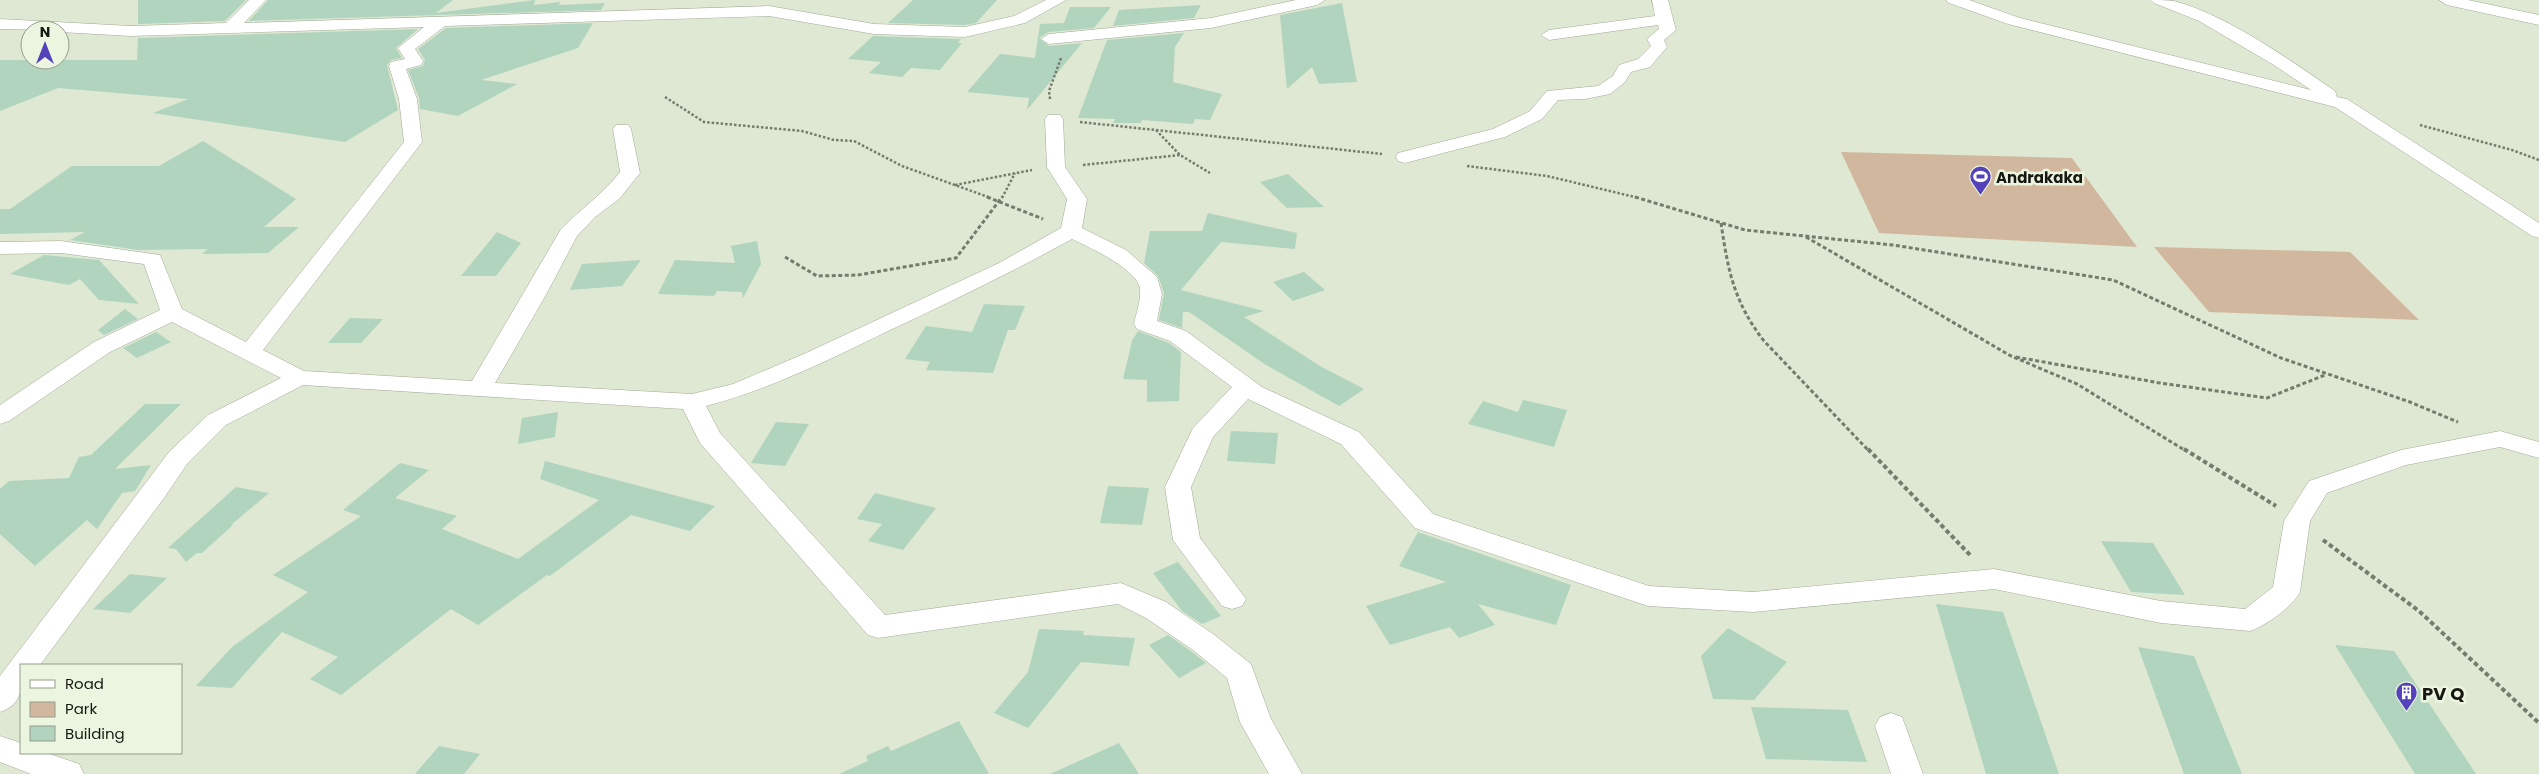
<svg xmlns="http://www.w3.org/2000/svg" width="2539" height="774" viewBox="0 0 2539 774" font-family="Poppins,sans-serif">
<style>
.green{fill:#d1b79e}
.building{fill:#b1d4bf}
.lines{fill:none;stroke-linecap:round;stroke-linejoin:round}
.minor-casing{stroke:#a1aa96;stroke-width:1}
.path-far2{stroke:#757c6e;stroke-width:2.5;stroke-dasharray:2.5 2;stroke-linecap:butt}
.path-far1{stroke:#757c6e;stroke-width:3;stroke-dasharray:4 2.5;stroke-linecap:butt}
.path{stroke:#757c6e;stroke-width:4;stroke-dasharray:4.5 3;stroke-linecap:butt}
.minor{fill:#fff;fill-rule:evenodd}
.labels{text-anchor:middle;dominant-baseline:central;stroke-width:5;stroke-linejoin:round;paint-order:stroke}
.poi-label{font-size:15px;font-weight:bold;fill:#161912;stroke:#ebf5df;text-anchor:start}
.near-poi-label{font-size:18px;font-weight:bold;fill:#161912;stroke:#ebf5df;text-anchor:start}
</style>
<rect width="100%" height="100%" fill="#dee8d2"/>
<path class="green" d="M1841 152 2072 158 2137 247 1879 233Z
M2154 247 2350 252 2419 320 2209 312Z"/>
<path class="building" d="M138 0H246L225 21 138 24Z
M268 0H453L436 13 535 0 534 5 560 2 559 5 605 3 601 10 249 21Z
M913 0H997L976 23 965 25 888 23Z
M1342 3 1357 82 1319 84 1312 67 1287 89 1280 15Z
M1201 5 1194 18 1113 26 1119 10Z
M1070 7H1111L1094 28 1049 32 1039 38 1049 46 1082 43 1027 110 1029 98 967 92 1000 54 1035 58 1040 24 1064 23Z
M593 23 578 48 481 80 517 84 458 116 420 109 419 98 408 70 423 66 425 60 418 49 446 28Z
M418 29 396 48 402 58 391 60 387 65 398 110 345 142 153 113 188 99 58 88 0 111V60H137L138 38Z
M1184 33 1175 47 1173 82 1222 94 1210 120 1195 119 1193 124 1142 120 1141 123H1113L1115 119 1078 118 1107 40Z
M873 36 961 39 958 43H962L940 70 911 68 902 77 869 73 881 62 848 59Z
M203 141 296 199 264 227H299L268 253 202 254 208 249 138 250 70 240 85 232 0 234V209H10L72 166H159Z
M1288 174 1324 207 1287 208 1260 182Z
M1208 213 1297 233 1295 249 1221 242 1181 290 1264 311 1244 317 1320 366 1364 389 1339 406 1266 365 1189 312H1183L1182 328 1159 320 1164 293 1158 276 1144 263 1150 231H1202Z
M497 232 521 243 496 276H461Z
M757 241 761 264 743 298 742 292 717 291 714 296 658 294 675 260 735 263 731 246Z
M44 255 99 260 139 304 99 300 80 279 69 285 10 274Z
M641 260 622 286 570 290 582 264Z
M1304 272 1325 290 1293 301 1273 282Z
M984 304 1025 306 1015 330H1008L993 373 926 370 930 362 905 359 926 326 972 332Z
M125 309 138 319 104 335 98 330Z
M350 318 383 319 361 343H328Z
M1138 331 1169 343 1181 352 1179 401 1147 402V380L1123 379 1132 341Z
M156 332 171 342 137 358 123 348Z
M1523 400 1567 410 1554 447 1468 424 1483 401 1518 412Z
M145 404H181L115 469 151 465 135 491 122 493 97 529 87 520 35 566 0 534V489L9 481 69 478 79 457 91 455Z
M558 412 555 437 518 444 522 418Z
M776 422 809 424 785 466 751 463Z
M1231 431 1278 433 1275 464 1227 461Z
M545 461 715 506 690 531 631 515 550 576 547 575 478 625 451 609 341 695 310 679 338 657 282 632 232 688 196 686 232 647 308 592 273 575 361 516 343 510 400 463 429 470 395 498 457 516 442 529 518 559 599 500 540 479Z
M1108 486 1149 488 1142 525 1100 523Z
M236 487 269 493 231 525H233L202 553H197L186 562 176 549 168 548Z
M875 493 936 508 903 550 868 541 882 524 857 519Z
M1418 532 1571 585 1556 625 1478 604 1495 625 1459 638 1450 627 1390 645 1366 606 1446 582 1399 566Z
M2101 541 2153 543 2185 595 2131 592Z
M1178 562 1221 616 1202 624 1182 611 1153 573Z
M130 574 167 578 130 613 93 609Z
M1936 604 2003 612 2059 774H1986Z
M1728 628 1787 662 1754 700 1713 699 1701 656Z
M1039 629 1084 631 1083 635 1135 638 1129 666 1081 662 1028 728 994 713 1028 672Z
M1168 635 1192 652 1206 663 1179 678 1149 645Z
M2335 645 2394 651 2476 774H2415Z
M2138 647 2194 656 2242 774H2184Z
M1751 707 1848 710 1867 762 1766 759Z
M959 721 989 774H839L868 761 866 756 888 746 891 751Z
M1119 743 1139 774H1050Z
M439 746 480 754 464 774H415Z"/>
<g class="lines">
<defs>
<path id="minor" d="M249 0H266L244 23 769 6 874 24 965 27 1014 16 1046 0H1066L1025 23 965 37 874 34 769 16 445 26 415 49 423 61 421 65 406 69 417 99 422 142 263 350 304 371 472 381 561 229C581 209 603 194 620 172L613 129 616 125H628L631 129 640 173 619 199 595 217 577 236 547 293 495 383 692 394 733 384 806 353 999 263 1061 228 1067 199 1047 167 1045 119 1048 115H1060L1063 119 1065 167 1087 199 1082 228 1126 250 1157 277 1162 294 1157 321 1186 331 1262 387 1359 432 1433 514 1649 586 1753 592 1994 569 2161 601 2245 609 2273 587 2284 521 2309 481 2401 450 2500 431 2539 442V458L2500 447 2406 465 2327 493 2310 521 2300 592C2291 608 2267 625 2250 631L2161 623 1994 589 1753 612 1648 606 1415 528 1341 444 1248 399 1213 437 1191 487 1200 538 1246 599 1242 606 1232 609 1222 606 1173 540 1165 487 1193 428 1232 387 1170 341 1137 329 1134 324C1136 313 1143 296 1139 285 1132 267 1089 247 1072 239 1012 272 950 302 888 331 829 360 770 389 706 406L720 433 885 615 1121 583 1166 602 1213 634 1251 664 1271 719 1302 774H1269L1240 722 1227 678 1193 650 1146 618 1118 604 878 638 868 635 700 443 683 409 303 385 226 425 187 464 164 498 40 665H21C21 687 24 704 0 712V676L169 452 208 415 281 378 172 322 110 352 9 421 0 424V405L94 342 160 310 144 264 61 253 0 254V242L61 241 160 255 182 309 246 342 404 142 399 99 389 66 391 62 405 59 398 48 424 27 131 36 60 32V30L0 29V19L131 26 226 23Z
M1296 0H1325L1317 5 1211 28 1049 44 1041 39 1049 34 1211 18Z
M1652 0H1668L1676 30 1664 40 1667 47 1650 67 1631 72 1625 82 1610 94 1585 99 1558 100 1542 119 1505 137 1405 163 1398 161 1396 157 1398 153 1493 129 1530 111 1547 91 1598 86 1613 76 1619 65 1638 59 1651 46 1647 39 1659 29 1658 25 1549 40 1541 35 1549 30 1655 16Z
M1946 0H1969L2020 18 2311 90 2274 65 2199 21 2154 3 2151 0C2159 0 2167 0 2174 1 2227 15 2290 60 2335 91L2337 97 2347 99 2539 223V238L2532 236 2335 107 2008 24 1949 3Z
M2439 0H2468L2539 15V25L2447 5Z
M1891 713 1902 717 1923 774H1891L1875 726 1880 717Z
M0 736 21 743V753H47L79 764 84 774H31L0 762Z"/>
</defs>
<use href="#minor" class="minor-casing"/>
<path class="path-far2" d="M665 97 704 122 802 131 834 140 854 141 902 166 991 198
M1050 99 1049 91 1061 58
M1080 122 1382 154
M2420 125 2512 150 2539 160
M1156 130 1180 155 1210 173
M1083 165 1180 155
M1467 166 1547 176 1639 198
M955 185 1032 170
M1002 198 1015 173"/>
<path class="path-far1" d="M987 197 1043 219
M1635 197 1745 230 1893 245 2113 280 2281 358 2410 402 2458 422
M1721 223C1728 271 1734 302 1764 341L1869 451
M1806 237 2011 356 2077 384 2186 451
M785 257 817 276 858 275 956 258 1002 197
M2016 357 2160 383 2267 398 2325 375"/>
<path class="path" d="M1868 449 1971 556
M2184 449 2276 506
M2323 540 2419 611 2539 723"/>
<use href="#minor" class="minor"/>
</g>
<defs>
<symbol id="stadium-pin" viewBox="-11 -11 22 30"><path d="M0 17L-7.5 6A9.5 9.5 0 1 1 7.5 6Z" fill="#5342b9" stroke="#ebf5df"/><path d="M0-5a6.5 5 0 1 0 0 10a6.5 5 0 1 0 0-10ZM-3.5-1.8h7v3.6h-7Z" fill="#fff"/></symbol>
<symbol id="building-pin" viewBox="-11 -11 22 30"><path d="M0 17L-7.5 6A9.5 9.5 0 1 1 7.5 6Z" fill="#5342b9" stroke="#ebf5df"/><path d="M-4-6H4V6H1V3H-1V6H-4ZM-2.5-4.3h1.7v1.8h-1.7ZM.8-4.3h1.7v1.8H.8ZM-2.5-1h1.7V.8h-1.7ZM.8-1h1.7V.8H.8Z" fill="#fff"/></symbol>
</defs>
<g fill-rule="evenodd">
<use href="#stadium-pin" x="1968" y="164" width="25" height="34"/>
<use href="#building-pin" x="2394" y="680" width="25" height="34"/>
</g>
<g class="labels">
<g class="poi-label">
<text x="1996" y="177">Andrakaka</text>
</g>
<g class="near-poi-label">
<text x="2422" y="693">PV Q</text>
</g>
</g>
<rect x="20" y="664" width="162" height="90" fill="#ebf5df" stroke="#969d8d"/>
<rect x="30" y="680" width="25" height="8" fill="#ffffff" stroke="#969d8d"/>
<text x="65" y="689" font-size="15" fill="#161912">Road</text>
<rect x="30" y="702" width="25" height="15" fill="#d1b79e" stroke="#969d8d"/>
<text x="65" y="714" font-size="15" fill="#161912">Park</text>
<rect x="30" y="726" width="25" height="15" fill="#b1d4bf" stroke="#969d8d"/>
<text x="65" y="739" font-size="15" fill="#161912">Building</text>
<g transform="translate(45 45)"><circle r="24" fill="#ebf5df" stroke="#969d8d"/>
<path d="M0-4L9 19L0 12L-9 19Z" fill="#5342b9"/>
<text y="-8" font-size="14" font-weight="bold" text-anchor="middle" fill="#161912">N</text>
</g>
</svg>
